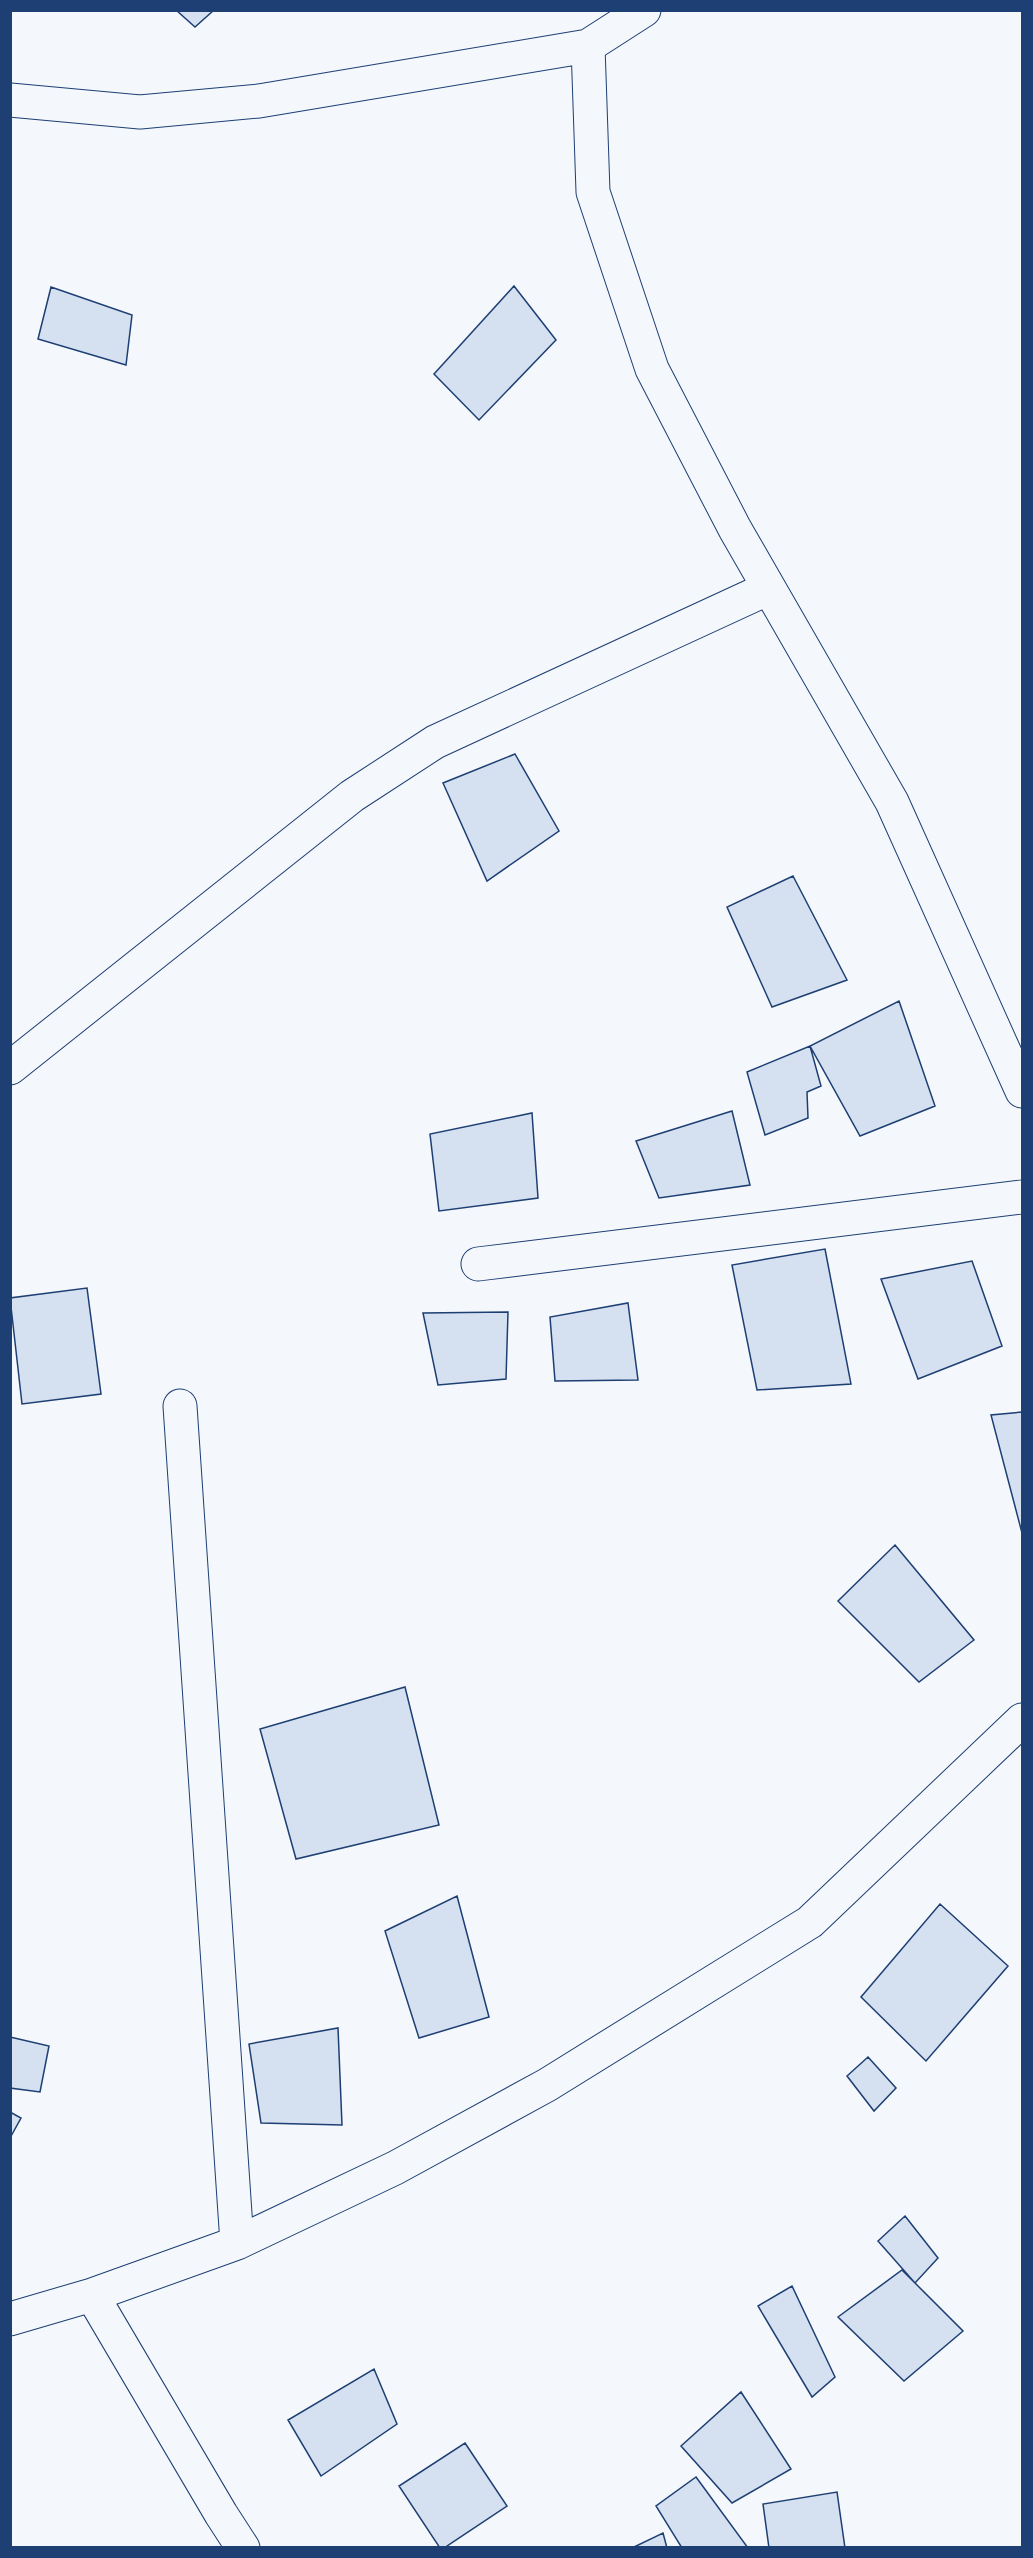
<svg xmlns="http://www.w3.org/2000/svg" width="1033" height="2558" viewBox="0 0 1033 2558" font-family="Karla,sans-serif">
<style>
.building{fill:#d5e0f0;stroke:#1d3f73;stroke-width:1.5}
.lines{fill:none;stroke-linecap:round;stroke-linejoin:round}
.minor-casing{stroke:#1d3f73;stroke-width:35}
.minor{stroke:#f4f7fb;stroke-width:33}
</style>
<rect width="100%" height="100%" fill="#f4f7fb"/>
<path class="building" d="M176 10H214L195 27Z
M514 286 556 340 479 420 434 374Z
M51 287 132 315 126 365 38 339Z
M515 754 559 831 487 881 443 783Z
M793 876 847 980 772 1007 727 907Z
M899 1001 935 1106 860 1136 810 1046Z
M810 1046 821 1086 807 1092 808 1118 765 1135 747 1072Z
M732 1111 750 1185 659 1198 636 1141Z
M532 1113 538 1198 439 1211 430 1134Z
M825 1249 851 1384 757 1390 732 1265Z
M972 1261 1002 1346 918 1379 881 1279Z
M87 1288 101 1394 22 1404 10 1298Z
M628 1303 638 1380 555 1381 550 1317Z
M508 1312 506 1379 438 1385 423 1313Z
M1022 1412V1533L991 1415Z
M895 1545 974 1640 919 1682 838 1601Z
M405 1687 439 1825 296 1859 260 1729Z
M457 1896 489 2017 419 2038 385 1931Z
M940 1904 1008 1966 926 2061 861 1997Z
M338 2028 342 2125 261 2123 249 2044Z
M10 2037 49 2046 40 2092 10 2088Z
M868 2057 896 2088 874 2111 847 2076Z
M10 2112 21 2118 10 2138Z
M905 2216 938 2258 915 2283 878 2241Z
M902 2270 963 2331 904 2381 838 2317Z
M792 2286 835 2377 812 2397 758 2306Z
M374 2369 397 2424 321 2476 288 2420Z
M741 2392 791 2469 732 2503 681 2446Z
M465 2443 507 2506 444 2548H440L399 2486Z
M696 2477 748 2548H682L656 2506Z
M837 2492 845 2548H769L763 2504Z
M663 2533 667 2548H632Z"/>
<g class="lines">
<defs>
<path id="minor" d="M644 10 588 46 593 192 652 369 735 529 892 802 1022 1091
M10 100 140 112 259 101 588 46
M10 1068 352 796 435 742 769 588
M478 1264 1022 1197
M180 1406 237 2243
M92 2295 221 2514 243 2548
M10 2319 92 2295 237 2243 395 2168 547 2085 810 1922 1022 1720"/>
</defs>
<use href="#minor" class="minor-casing"/>
<use href="#minor" class="minor"/>
</g>
<rect width="1033" height="2558" fill="none" stroke="#1d3f73" stroke-width="24"/>
</svg>
